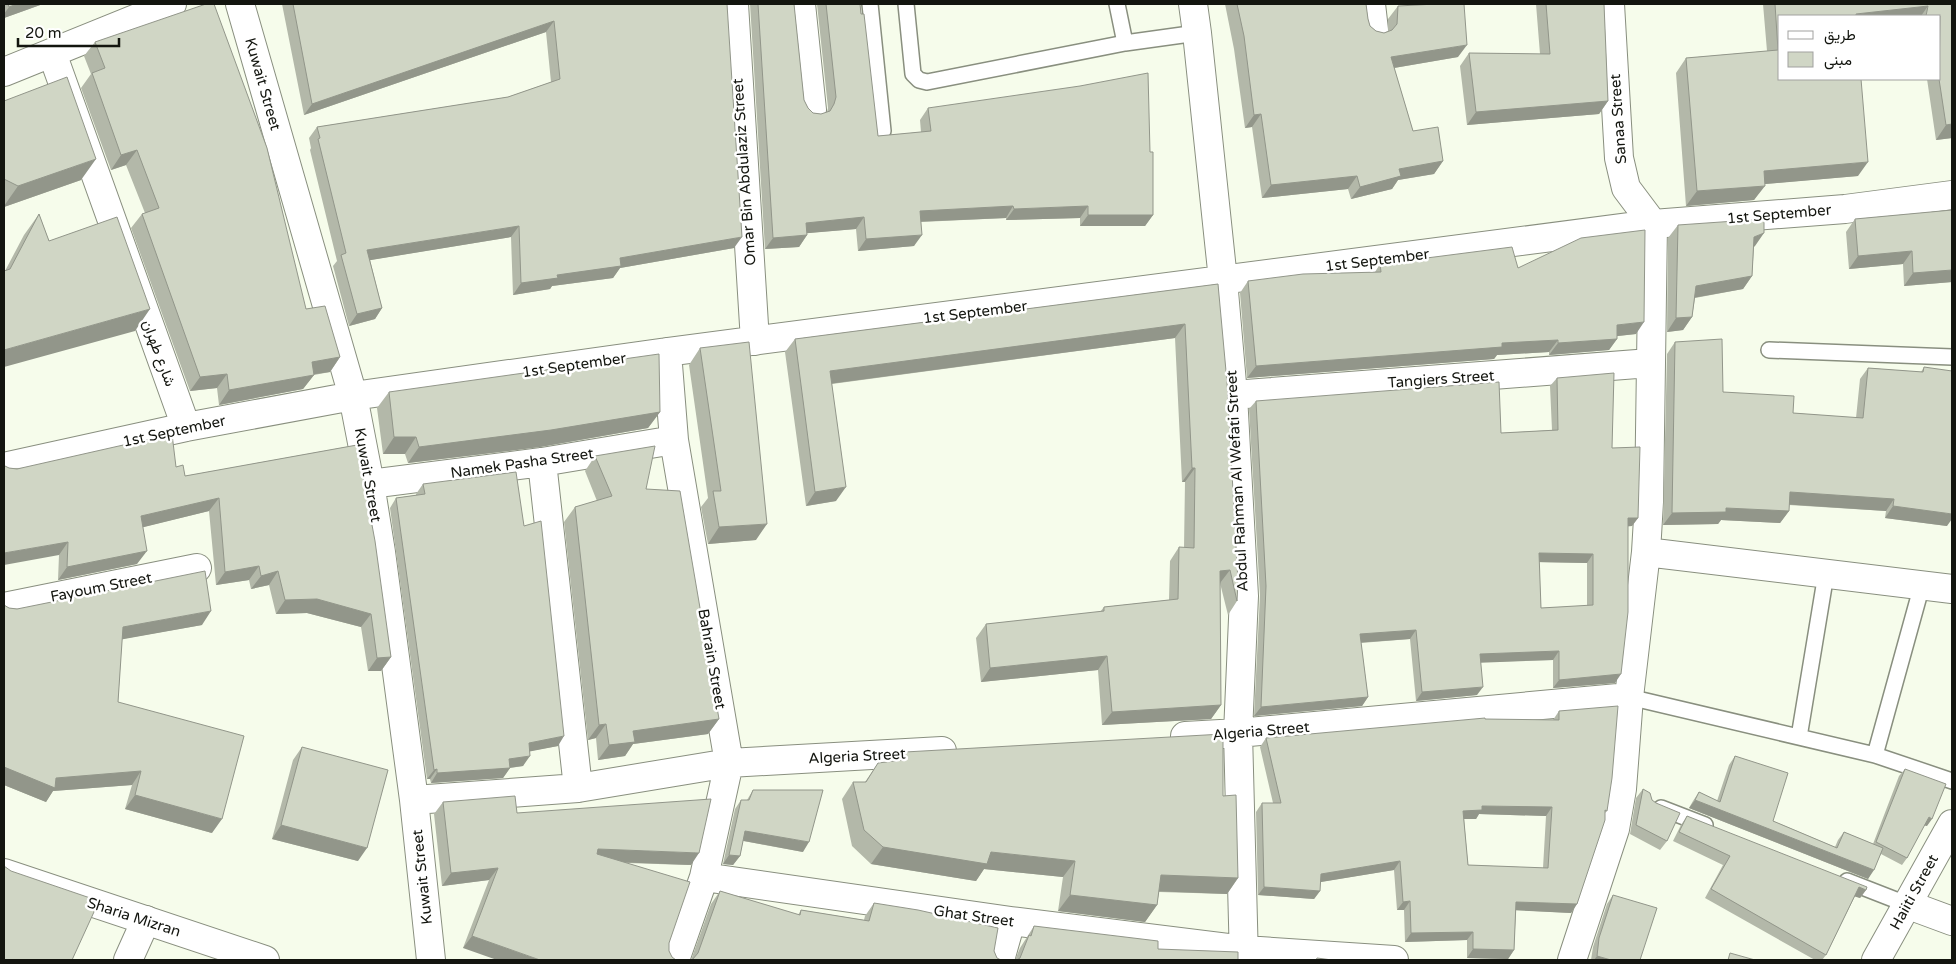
<svg xmlns="http://www.w3.org/2000/svg" width="1956" height="964" viewBox="0 0 1956 964" font-family="'Varela Round',Vazirmatn,sans-serif">
<style>
.lines{fill:none;stroke-linecap:round;stroke-linejoin:round}
.lane-casing{stroke:#898f7f;stroke-width:18}
.street-casing{stroke:#898f7f;stroke-width:30}
.secondary-casing{stroke:#898f7f;stroke-width:30}
.lane{stroke:#fff;stroke-width:15}
.street{stroke:#fff;stroke-width:28}
.secondary{stroke:#fff;stroke-width:28}
.wall{fill:#b3b8a9;fill-rule:evenodd}
.shaded-wall{fill:#92968a}
.building{fill:#d0d6c5;stroke:#92968a;fill-rule:evenodd}
.labels{text-anchor:middle;dominant-baseline:central;stroke-width:5;stroke-linejoin:round;paint-order:stroke}
.street-label{font-size:15px;fill:#13150f;stroke:#fff}
</style>
<rect width="100%" height="100%" fill="#f6fceb"/>
<g class="lines">
<defs>
<path id="lane" d="M870 4 883 131
M906 4 913 74 919 80 927 82 1125 43 1197 33
M1117 4 1125 43
M1769 350 1952 357
M1629 697 1875 755 1952 781
M1799 737 1826 574
M1875 755 1922 585
M1661 808 1705 825
M1847 881 1906 904"/>
<path id="street" d="M240 4 353 396 370 484 381 552 414 800 431 960
M734 4 755 341
M801 4 812 110
M1193 4 1197 33 1223 280 1233 395 1244 596 1238 733 1244 960
M1371 4 1374 30
M52 53 186 427
M667 352 674 440 729 763 704 877 675 960
M1233 395 1650 363
M542 462 578 788
M4 467 186 427 353 396 667 352 1653 224 1845 209 1952 195
M370 484 542 462 674 440
M1646 552 1952 589
M4 607 197 568
M1185 736 1238 733 1629 697
M414 800 578 788 729 763 942 751
M704 877 1011 921 1244 950 1394 960
M1906 904 1952 921
M128 960 146 920
M1000 960 1011 921
M1572 960 1615 829 1622 789 1629 697 1646 552 1649 502 1653 224 1626 188 1619 158 1610 4"/>
<path id="secondary" d="M4 72 172 4
M4 873 265 960
M1876 960 1952 824"/>
</defs>
<use href="#lane" class="lane-casing"/>
<use href="#street" class="street-casing"/>
<use href="#secondary" class="secondary-casing"/>
<use href="#lane" class="lane"/>
<use href="#street" class="street"/>
<use href="#secondary" class="secondary"/>
</g>
<path class="wall" d="M4 4H43L4 18Z
M282 4H727L734 248 620 268 613 278 552 286 550 289 513 295 511 237 370 260 382 308 375 319 349 326 333 266 337 261 310 150 311 148 309 138 317 127 508 97 551 82 546 32 304 115Z
M750 4H794L804 100 808 108 813 113 821 114 827 112 828 108 817 4H860L878 136 921 132 920 120 928 108 1150 152 1153 215 1145 226H1080V218L1006 220V218L921 222 914 246 858 251 856 229 807 233V235L799 247 765 249Z
M1225 4H1366L1368 19 1370 26 1376 31 1384 33 1388 31V19L1398 6 1458 57 1394 68 1413 131 1443 161 1434 174 1398 180 1392 189 1351 199 1348 189 1262 198 1252 127 1245 128 1234 49Z
M1536 4H1604L1608 101 1599 114 1467 125 1460 66 1469 53 1540 54Z
M1763 4H1952V138L1936 140 1927 79H1940V16H1780L1858 176 1764 184 1754 200 1686 206 1676 73 1686 58 1767 51Z
M95 42 306 309 340 357 330 372 314 375 303 389 219 405 217 388 190 391 131 228 142 214 145 213 126 165 111 170 81 88 91 74 84 56Z
M4 101 81 180 4 207Z
M1952 210V282L1904 286 1903 264 1849 269 1846 232 1855 219Z
M39 214 49 241 135 331 5 271 24 235Z
M1678 225 1755 246 1754 247 1752 276 1743 289 1695 298 1692 317 1683 330 1667 332 1668 238Z
M1380 264 1518 268 1636 334 1617 336V339L1609 350 1549 355V352L1497 355 1494 359 1247 378 1240 293 1248 281 1375 272Z
M1218 284 1237 601 1228 615 1220 583 1221 705 1211 719 1102 725 1098 670 981 682 976 638 986 624 1100 612 1104 607 1169 600 1170 561 1179 547 1184 548 1185 482H1182L1175 338 832 384 836 501 806 506 785 352 795 339Z
M1675 342 1723 392 1793 413 1856 418 1860 379 1868 368 1921 372 1924 367 1947 526 1885 518 1886 511 1789 505V511L1780 523 1721 520 1718 524 1663 525 1667 354Z
M700 348 756 540 708 544 701 507 708 498 689 365Z
M1557 378 1612 448 1638 518 1632 526H1628L1615 683 1553 688V660L1481 662 1477 695 1416 701 1410 639 1361 643 1368 697 1362 706 1254 716 1260 595 1249 409 1256 401 1501 433 1552 430 1550 386ZM1539 562 1587 563V606L1541 608Z
M389 392 660 412 648 428 540 447 408 463 405 454H383L377 408Z
M357 445 391 657 381 671H368L361 627 307 613 276 614 269 585 251 589 249 580 216 585 209 511 143 527 137 564 58 580 59 555 9 468 176 467 185 476Z
M595 456 646 489 719 719 708 734 633 744 625 756 598 760 596 738 588 740 564 522 575 507 597 501 585 471Z
M423 484 558 746 530 751 523 766 510 768 503 778 431 783 430 779H427L390 508 396 498 416 495V494Z
M4 605 9 608 202 625 122 639 118 702 212 833 125 809 132 785 53 791 46 802 4 785Z
M1559 711 1607 811 1605 813 1577 904 1571 913 1516 910 1514 950 1508 959 1467 958V940L1405 942 1404 910H1397L1394 870 1320 882V891L1314 899 1258 895 1256 812 1262 803H1273L1260 747 1266 738 1485 719 1553 720ZM1479 814 1546 816 1543 868 1468 865 1464 819H1476Z
M302 747 358 861 272 839 293 760Z
M905 752 1223 796 1238 878 1227 894 1159 892 1157 905 1145 922 1058 911 1063 877 984 869 976 881 871 864 852 846 842 799 853 782H865L878 763 899 761Z
M1735 756 1773 821 1835 847 1838 840 1844 832 1873 844 1899 776 1905 769 1927 826 1924 825 1907 858 1902 865 1881 854 1868 879 1689 808 1693 801 1699 792 1717 801 1729 765Z
M1643 789 1667 841 1660 850 1630 834 1636 798Z
M753 790 803 852 743 841 740 856 733 865 723 864 735 809 741 800H747Z
M443 802 517 813 691 865 626 863 669 943V951L672 957 463 948 489 880 442 886 434 814Z
M1687 816 1866 890 1860 898 1855 896 1826 955 1822 960H1815L1705 898 1723 865 1673 841 1681 825Z
M720 891 798 915 801 910 864 920 865 916 874 903 994 951 997 958 691 960 711 904Z
M1613 895 1640 960H1591L1593 947 1607 904Z
M1034 926 1158 949 1238 960H1015L1020 948Z"/>
<path class="shaded-wall" d="M17 4H43L4 18V14L9 7Z
M1928 6 1921 16H1855L1856 14Z
M554 21 546 32 304 115 312 104Z
M1467 45 1458 57 1382 70 1391 57Z
M1608 101 1599 114 1467 125 1476 112Z
M1261 114 1252 127 1245 128 1254 115Z
M1952 124V138L1936 140 1946 125Z
M137 150 126 165 111 170 121 155Z
M96 159 81 180 4 207V206L18 186Z
M1443 161 1434 174 1398 180 1392 189 1351 199 1360 187 1399 169Z
M1868 162 1858 176 1754 185 1764 171Z
M1357 176 1348 189 1262 198 1271 185Z
M1765 186 1754 200 1686 206 1697 191Z
M1013 206 1006 218 912 222 920 211Z
M1088 206 1080 218 1006 220 1014 209Z
M1088 215H1153L1145 226H1080Z
M864 217 856 229 798 234 806 223Z
M519 226 511 237 359 262 367 250Z
M1764 233 1755 246 1745 250 1754 237Z
M807 235 799 247 765 249 773 238Z
M922 235 914 246 858 251 866 239Z
M742 237 734 248 620 268 613 278 552 286 550 289 513 295 521 283 557 275 620 258Z
M1912 251 1903 264 1849 269 1858 256Z
M1952 270V282L1904 286 1913 273Z
M1752 276 1743 289 1687 299 1696 286Z
M382 308 375 319 349 326 357 314Z
M150 309 135 331 4 367V350Z
M1692 317 1683 330 1667 332 1676 318Z
M1644 322 1636 334 1609 337 1617 325Z
M1185 324 1175 338 821 385 830 371Z
M1617 339 1609 350 1549 355 1558 343Z
M1558 340 1549 352 1497 355 1494 359 1247 378 1256 366 1502 343Z
M340 357 330 372 302 376 312 362Z
M227 374 217 388 190 391 200 377Z
M314 375 303 389 219 405 229 390Z
M660 412 648 428 540 447 408 463 419 447Z
M394 437H416L405 454H383Z
M1192 468H1195L1185 482H1182Z
M846 487 836 501 806 506 815 492Z
M1790 492 1894 499 1886 511 1781 504Z
M219 498 209 511 132 530 141 516Z
M1893 506 1952 514V519L1947 526 1885 518Z
M1726 508 1789 511 1780 523 1721 520 1718 524 1663 525 1672 513Z
M1628 518H1638L1632 526 1622 527Z
M767 524 756 540 708 544 719 527Z
M68 542 59 555 4 565V553Z
M147 551 137 564 58 580 67 567Z
M1539 553 1593 554 1587 563 1533 562Z
M259 566 249 580 216 585 225 572Z
M1230 570 1220 583V571Z
M278 571 269 585 251 589 261 576Z
M317 599 371 614 361 627 307 613 276 614 285 600Z
M211 611 202 625 113 641 123 627Z
M1416 630 1410 639 1354 643 1360 634Z
M1559 651 1553 660 1474 663 1480 654Z
M1107 656 1098 670 981 682 990 668Z
M391 657 381 671H368L377 658Z
M1621 674 1615 683 1553 688 1559 680Z
M1483 687 1477 695 1416 701 1422 692Z
M1368 697 1362 706 1254 716 1261 707Z
M1221 705 1211 719 1102 725 1112 712Z
M719 719 708 734 633 744 625 756 598 760 609 745 633 731Z
M606 724 596 738 588 740 599 725Z
M564 736 558 746 522 753 529 743Z
M530 756 523 766 507 768H510L503 778 431 783 437 773 509 759Z
M4 767 56 778 141 771 132 785 53 791 46 802 4 785Z
M437 769 430 779H427L434 770Z
M135 795 222 819 212 833 125 809Z
M1695 800 1874 870 1868 879 1689 808Z
M1482 806 1552 807 1546 816 1479 814 1476 819H1457L1463 811Z
M1929 817 1932 819 1927 826 1923 825Z
M281 825 367 848 358 861 272 839Z
M745 831 809 842 803 852 739 840Z
M883 847 991 852 1075 861 1063 877 984 869 976 881 871 864Z
M598 849 699 853 691 865 589 861Z
M729 855 740 856 733 865 723 864Z
M1400 861 1394 870 1315 883 1321 874Z
M498 868 489 880 442 886 451 873Z
M1161 875 1238 878 1227 894 1150 891Z
M1264 887 1320 891 1314 899 1258 895Z
M1859 887 1866 890 1860 898 1853 896Z
M1070 895 1157 905 1145 922 1058 911Z
M1410 901 1404 910H1397L1403 902Z
M1516 902 1577 904 1571 913 1510 910Z
M1473 932 1467 940 1405 942 1411 933Z
M472 936 540 960H497L463 948Z
M1473 949 1514 950 1508 959 1467 958Z
M1597 956 1611 960H1594Z"/>
<path class="building" d="M8 4H17L9 7Z
M206 4H214L267 148 306 309 325 306 340 357 312 362 314 375 229 390 227 374 200 377 142 214 159 208 137 150 121 155 92 73 105 68 95 42Z
M293 4H727L742 237 620 258 621 266 557 275 558 278 521 283 519 226 367 250 382 308 357 314 341 255 346 253 318 139 320 138 317 127 508 97 560 79 554 21 312 104Z
M758 4H794L804 100 808 108 813 113 821 114 830 111 834 104 836 97 826 4H860L861 14H864L878 136 931 131 928 108 1080 86 1148 73 1150 152H1153V215H1088V206L1014 209 1013 206 920 211 922 235 866 239 864 217 806 223 807 235 773 238Z
M1237 4H1366L1368 19 1370 26 1376 31 1384 33 1392 30 1397 24 1398 6 1436 4H1464L1467 45 1391 57 1413 131 1438 127 1443 161 1399 169 1401 176 1360 187 1357 176 1271 185 1261 114 1254 115 1244 36Z
M1546 4H1604L1608 101 1476 112 1469 53 1550 54Z
M1775 4H1952V124L1946 125 1939 79 1940 16H1926L1928 6 1856 14V16H1780V79H1861L1868 162 1764 171 1765 186 1697 191 1686 58 1778 50Z
M67 77 96 159 18 186 4 179V101Z
M1952 210V270L1913 273 1912 251 1858 256 1855 219Z
M39 214 49 241 117 217 150 309 4 350V271L10 269Z
M1764 219V233L1754 237 1752 276 1696 286 1692 317 1676 318 1678 225Z
M1645 230 1644 322 1617 325V339L1558 343V340L1502 343V347L1256 366 1248 281 1303 274 1381 272 1380 264 1512 247 1518 268 1581 238Z
M1218 284 1227 382 1238 582 1237 601 1230 570 1220 571 1221 705 1112 712 1107 656 990 668 986 624 1104 611V607L1178 599 1179 547 1194 548 1195 468H1192L1185 324 830 371 846 487 815 492 795 339Z
M1722 339 1723 392 1794 396 1793 413 1863 418 1868 368 1923 372 1924 367 1952 371V514L1893 506 1894 499 1790 492 1789 511 1726 508V512L1672 513 1675 342Z
M749 342 767 524 719 527 713 491H721L700 348Z
M659 354 660 412 551 430 419 447 416 437H394L389 392Z
M1614 373 1612 448 1640 447 1638 518H1628V612L1621 674 1559 680V651L1480 654 1483 687 1422 692 1416 630 1360 634 1368 697 1261 707 1266 586 1256 401 1499 382 1501 433 1558 430 1557 378ZM1539 553 1593 554V605L1541 608Z
M172 434 176 467 183 465 185 476 357 445 375 541 391 657 377 658 371 614 317 599 285 600 278 571 261 576 259 566 225 572 219 498 141 516 147 551 67 567 68 542 4 553V466H5L9 468 17 469Z
M655 446 646 489 680 491 719 719 633 731 635 742 609 745 606 724 599 725 575 507 612 496 595 456Z
M516 472 524 526 541 521 564 736 529 743 530 756 509 759 510 768 437 773V769L434 770 396 498 425 494 423 484Z
M205 571 211 611 123 627 118 702 244 736 222 819 135 795 141 771 56 778 55 788 4 767V605L9 608 17 609Z
M1618 706 1612 778 1607 811 1605 810V820L1577 904 1516 902 1514 950 1473 949V932L1411 933 1410 901 1403 902 1400 861 1321 874 1320 891 1264 887 1262 803H1281L1266 738 1485 718V719L1559 720V711ZM1482 806 1552 807 1548 868 1468 865 1463 811 1482 810Z
M1223 734V796L1236 795 1238 878 1161 875 1157 905 1070 895 1075 861 991 852 987 864 883 847 864 830 853 782H866L878 763 903 760 905 752Z
M302 747 388 770 367 848 281 825Z
M1735 756 1788 773 1773 821 1837 848 1844 832 1883 848 1874 870 1695 800 1699 792 1720 802Z
M1905 769 1946 784 1932 819 1929 817 1907 858 1876 842Z
M1643 789 1650 793 1652 800 1656 803 1680 813 1667 841 1636 825Z
M753 790H823L809 842 745 831 740 856 729 855 741 800H749Z
M515 796 517 813 711 799 699 853 598 849 597 854 690 882 669 943V951L672 957 676 960H540L472 936 498 868 451 873 443 802Z
M1687 816 1867 887 1866 890 1859 887 1826 955 1711 889 1730 856 1679 832Z
M4 866 11 871 99 901 72 960H4Z
M720 891 800 915 801 910 869 921 874 903 918 910 998 928 994 951 997 958 1001 960H692L698 953Z
M1613 895 1657 908 1640 960H1611L1597 956 1599 938Z
M1034 926 1158 941V949L1238 952V960H1017L1020 958 1029 935 1031 936Z
M1730 953 1755 960H1728Z
M1317 958 1332 960H1316Z"/>
<g class="labels">
<g class="street-label">
<text transform="translate(263 84) rotate(74)">Kuwait Street</text>
<text transform="translate(1618 119) rotate(-94)">Sanaa Street</text>
<text transform="translate(744 172) rotate(-94)">Omar Bin Abdulaziz Street</text>
<text transform="translate(1779 214) rotate(-5)">1st September</text>
<text transform="translate(1377 260) rotate(-7)">1st September</text>
<text transform="translate(975 312) rotate(-7)">1st September</text>
<text transform="translate(159 353) rotate(70)">شارع طهران</text>
<text transform="translate(574 365) rotate(-8)">1st September</text>
<text transform="translate(1441 379) rotate(-4)">Tangiers Street</text>
<text transform="translate(174 431) rotate(-12)">1st September</text>
<text transform="translate(522 463) rotate(-8)">Namek Pasha Street</text>
<text transform="translate(368 475) rotate(80)">Kuwait Street</text>
<text transform="translate(1237 481) rotate(-93)">Abdul Rahman Al Wefati Street</text>
<text transform="translate(101 587) rotate(-11)">Fayoum Street</text>
<text transform="translate(712 659) rotate(80)">Bahrain Street</text>
<text transform="translate(1261 731) rotate(-5)">Algeria Street</text>
<text transform="translate(857 756) rotate(-3)">Algeria Street</text>
<text transform="translate(422 877) rotate(-96)">Kuwait Street</text>
<text transform="translate(1914 892) rotate(-61)">Haiiti Street</text>
<text transform="translate(974 916) rotate(8)">Ghat Street</text>
<text transform="translate(134 917) rotate(18)">Sharia Mizran</text>
</g>
</g>
<rect width="1956" height="964" fill="none" stroke="#13150f" stroke-width="10"/>
<rect x="1778" y="15" width="162" height="65" fill="#ffffff" stroke="#a1a19f"/>
<rect x="1788" y="31" width="25" height="8" fill="#ffffff" stroke="#a1a19f"/>
<text x="1824" y="40" font-size="15" fill="#13150f">طريق</text>
<rect x="1788" y="52" width="25" height="15" fill="#d0d6c5" stroke="#a1a19f"/>
<text x="1824" y="65" font-size="15" fill="#13150f">مبنى</text>
<path d="M18 38v8h101v-8" fill="none" stroke="#13150f" stroke-width="2.5"/>
<text x="25" y="38" font-size="15" fill="#13150f" stroke="#ffffff" stroke-width="4" paint-order="stroke">20 m</text>
</svg>
